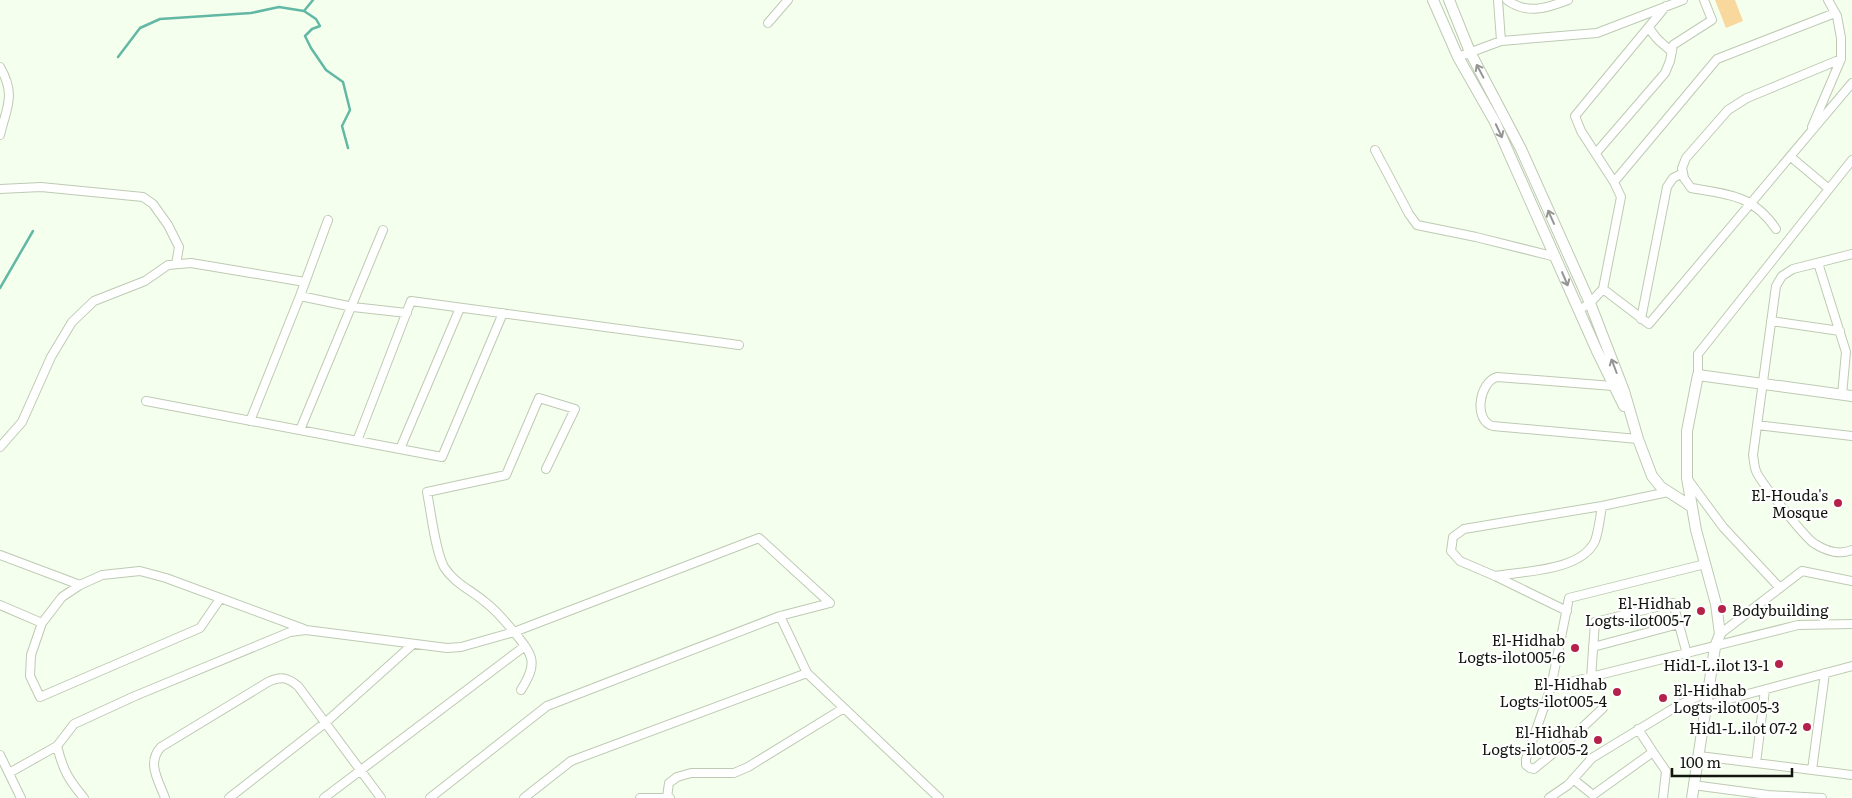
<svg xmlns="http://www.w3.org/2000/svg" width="1852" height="798" viewBox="0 0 1852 798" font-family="Literata,serif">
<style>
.green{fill:#f8d89c}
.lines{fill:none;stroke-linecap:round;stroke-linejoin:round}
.stream{stroke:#63b8a5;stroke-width:2.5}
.street-casing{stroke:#becab4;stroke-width:10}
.secondary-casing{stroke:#becab4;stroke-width:12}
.street{stroke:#fff;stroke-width:8}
.secondary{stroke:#fff;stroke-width:10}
.oneway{stroke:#949693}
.poi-dot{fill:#b4224a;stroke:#fff;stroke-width:2}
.labels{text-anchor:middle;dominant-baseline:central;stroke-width:4.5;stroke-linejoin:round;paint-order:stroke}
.poi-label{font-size:15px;fill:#12160e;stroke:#fff;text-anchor:end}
</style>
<rect width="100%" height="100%" fill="#f5ffed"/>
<path class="green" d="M1715 0H1735L1743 21 1726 28Z"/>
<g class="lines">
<path class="stream" d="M313 0 304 11 316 19 320 26 312 29 305 36 311 48 326 70 343 82 350 110 342 126 348 148
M118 57 140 28 160 19 251 13 279 7 304 11
M0 288 33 231"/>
<defs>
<path id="street" d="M1498 0 1501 41
M1507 0C1527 15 1547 8 1568 0
M1666 6 1575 116 1581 131 1614 182 1621 197 1603 289 1649 324 1852 83
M768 23 788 0
M1649 27C1654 38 1663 44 1672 52
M1458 57 1501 41 1597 33 1683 0
M0 67C16 95 7 106 0 135
M1812 127 1841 59V38L1837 16 1828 0
M1375 150 1409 214 1417 225 1476 237 1556 257
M1596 153 1665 73 1670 61 1673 45 1712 20 1704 0
M1791 157 1829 189
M1614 182 1717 59 1835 13
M0 189 41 187 143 197 153 204 168 225 179 247 176 264
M1776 229C1753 195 1728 194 1691 188L1684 178 1682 168 1686 158 1728 110 1747 98 1841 59
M1852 254 1793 269 1782 276 1776 286 1753 455C1754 460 1754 466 1756 471 1759 480 1806 539 1815 544 1826 551 1840 555 1852 550
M1818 263 1846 352 1842 395
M300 296 353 307 407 313
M1579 310 1590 303 1603 289
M1641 319 1667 187 1673 178 1683 173
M1771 321 1840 331
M1698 375V354L1852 160
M1613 386 1497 377C1479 382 1473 421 1493 426L1638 439
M146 401 442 457 503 313
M250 421 300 296 328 220
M1757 425 1852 436
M300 430 383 230
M357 441 411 301 739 345
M0 447 22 422 51 357 72 322 94 301 145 281 168 265 191 263 305 282
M400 449 460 308
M546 469 575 409 539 398 506 475 427 492C431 512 435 550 444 567 454 583 471 590 485 602 496 610 505 621 514 632L759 538 830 603 780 616 807 673 939 798
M1689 481 1723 527 1780 588
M0 555 80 585
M1705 564 1569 598 1551 687 1798 625 1852 624
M1495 576C1525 571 1581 571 1595 541 1599 530 1600 517 1602 506
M220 599 200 628 40 697 30 676 31 655 42 623 62 597 80 585 102 575 140 571 166 578 304 629
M0 605 42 623
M1567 611 1495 576 1460 561 1451 551 1453 537 1464 529 1602 506 1668 492
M1720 634 1802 571 1852 581
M1593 647 1679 624
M1591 678 1595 622 1673 603 1687 654
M1551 687 1526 759V765L1530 768 1534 769 1567 742 1603 708
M1707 705 1852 666
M1653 752 1666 771 1663 798
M0 755 21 798
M1699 756 1852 775
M1756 763 1765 690
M1812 770 1825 673
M9 773 57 746
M1573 779 1593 795 1653 752 1638 729
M1693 785 1768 795 1822 798
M667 797 669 783 677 777 691 773H734L748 767 844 708
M84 798C68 779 63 770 57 746L74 724 135 696 290 632 306 630 447 648 461 647 514 632C534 656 538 663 521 690
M165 798C159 781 146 763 161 747L268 682C281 676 287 677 298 686L381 798
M229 798 325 723 412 645
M324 798 525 646
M430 798 547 706 780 616
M524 798 571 761 807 673
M640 798H670
M1549 798 1568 785 1592 758 1679 705 1708 692"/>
<path id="secondary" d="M1433 0 1458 57 1495 122 1597 351 1624 406
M1449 0 1470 52 1521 149 1590 303 1624 391 1638 439 1652 476 1661 487 1692 507
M1692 798 1715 647 1720 634 1716 604 1696 530 1687 478V431L1698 375 1852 396"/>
</defs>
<use href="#street" class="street-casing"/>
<use href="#secondary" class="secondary-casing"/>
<use href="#street" class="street"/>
<use href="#secondary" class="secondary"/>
</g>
<defs><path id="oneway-shaft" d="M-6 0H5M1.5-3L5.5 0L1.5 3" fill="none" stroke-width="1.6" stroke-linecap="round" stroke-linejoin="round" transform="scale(1.25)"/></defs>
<g class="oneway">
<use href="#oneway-shaft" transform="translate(1480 71) rotate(-118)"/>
<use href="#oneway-shaft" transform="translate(1499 131) rotate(65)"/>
<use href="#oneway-shaft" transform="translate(1551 217) rotate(-114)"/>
<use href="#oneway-shaft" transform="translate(1565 279) rotate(67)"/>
<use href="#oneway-shaft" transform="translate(1614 366) rotate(-111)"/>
</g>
<g class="poi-dot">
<circle cx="1838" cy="503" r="5"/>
<circle cx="1722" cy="609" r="5"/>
<circle cx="1701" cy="611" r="5"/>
<circle cx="1575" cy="648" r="5"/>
<circle cx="1779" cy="664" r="5"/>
<circle cx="1617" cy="692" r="5"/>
<circle cx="1663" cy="698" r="5"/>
<circle cx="1807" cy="727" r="5"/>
<circle cx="1598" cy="740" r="5"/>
</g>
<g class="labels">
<g class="poi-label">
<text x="1828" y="494">El-Houda's<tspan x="1828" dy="17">Mosque</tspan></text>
<text x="1691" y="602">El-Hidhab<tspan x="1691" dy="17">Logts-ilot005-7</tspan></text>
<text x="1732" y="609" text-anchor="start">Bodybuilding</text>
<text x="1565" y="639">El-Hidhab<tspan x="1565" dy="17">Logts-ilot005-6</tspan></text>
<text x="1769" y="664">Hid1-L.ilot 13-1</text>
<text x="1607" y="683">El-Hidhab<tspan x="1607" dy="17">Logts-ilot005-4</tspan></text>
<text x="1673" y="689" text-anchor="start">El-Hidhab<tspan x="1673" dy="17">Logts-ilot005-3</tspan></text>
<text x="1797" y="727">Hid1-L.ilot 07-2</text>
<text x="1588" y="731">El-Hidhab<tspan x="1588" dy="17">Logts-ilot005-2</tspan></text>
</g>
</g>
<path d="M1672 768v8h120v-8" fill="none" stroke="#12160e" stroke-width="2.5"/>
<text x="1680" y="768" font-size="15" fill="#12160e" stroke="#ffffff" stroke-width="4" paint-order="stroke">100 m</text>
</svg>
